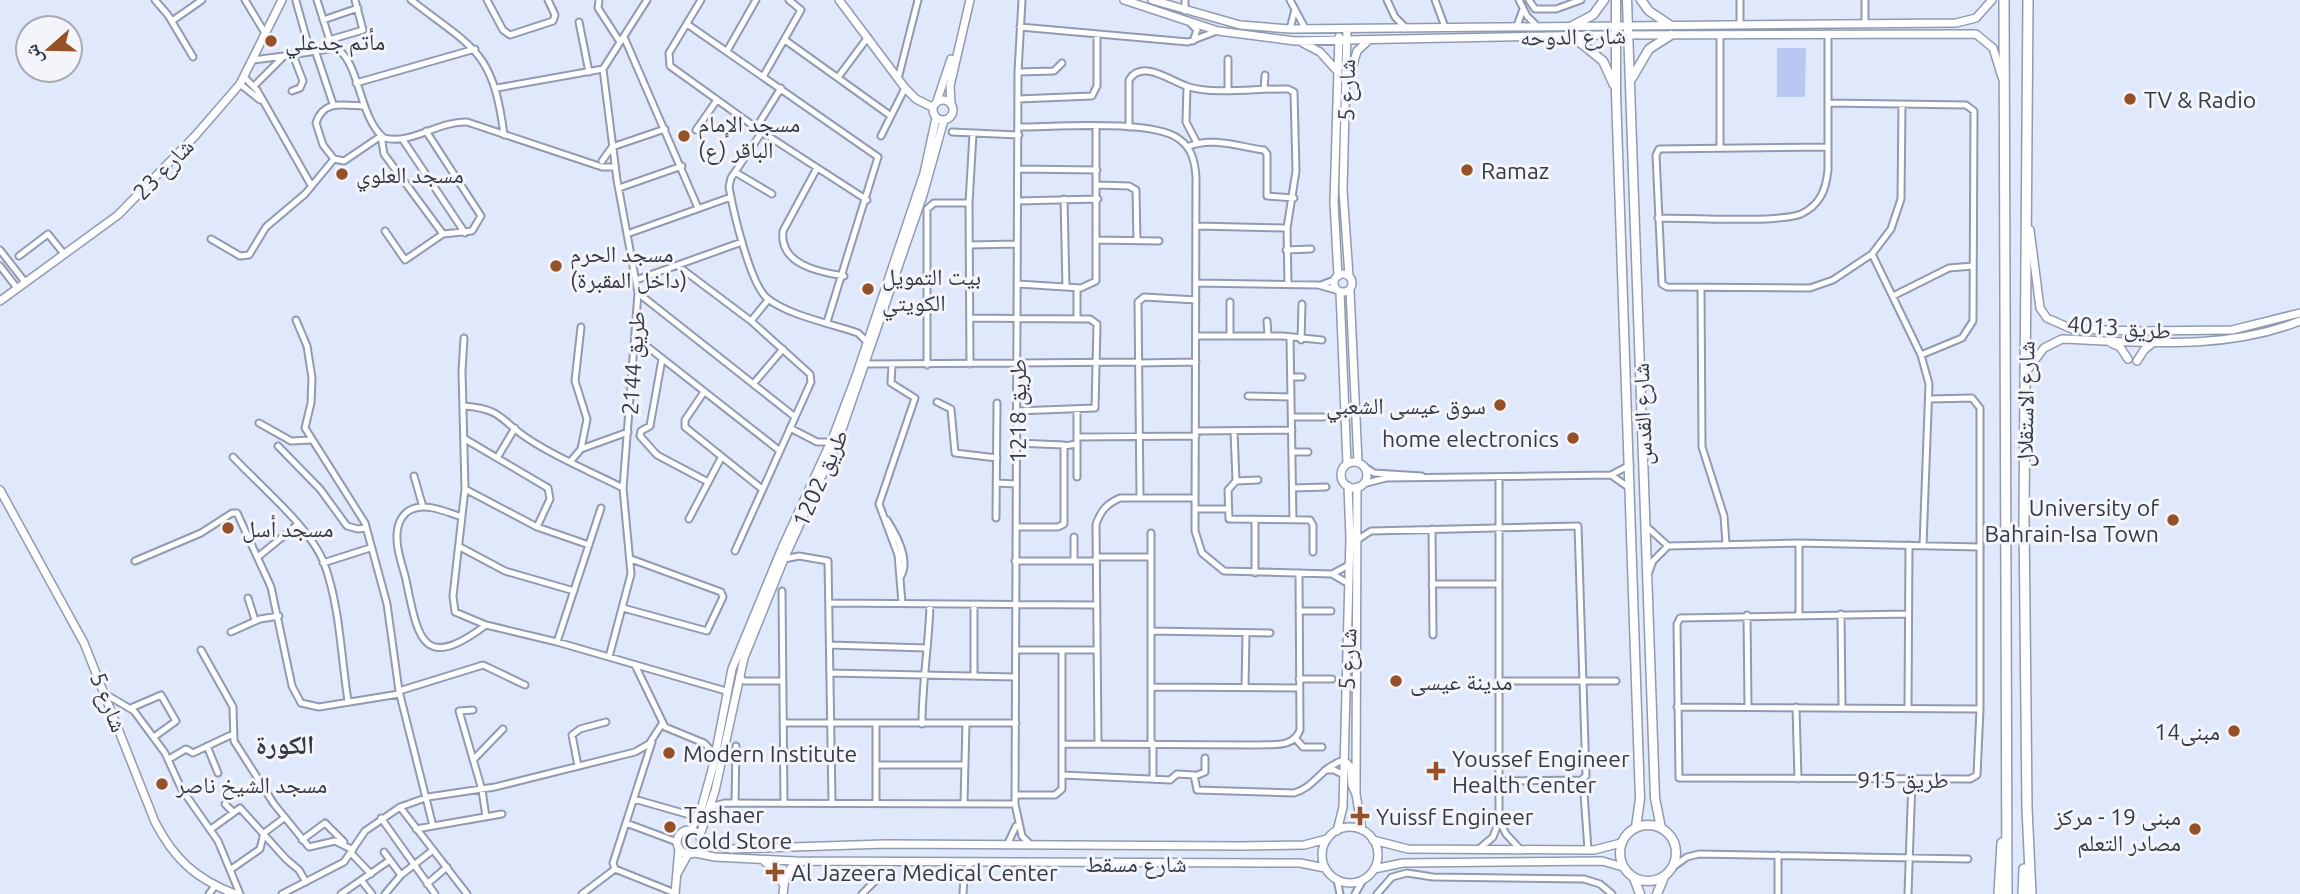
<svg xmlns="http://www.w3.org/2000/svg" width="2300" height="894" viewBox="0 0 2300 894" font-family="Ubuntu,'Noto Naskh Arabic',sans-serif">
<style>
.green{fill:#b8c8f1}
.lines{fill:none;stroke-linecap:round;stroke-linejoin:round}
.minor-casing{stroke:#909ab1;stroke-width:9}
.tertiary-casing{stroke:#909ab1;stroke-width:10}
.secondary-casing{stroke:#909ab1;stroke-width:11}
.primary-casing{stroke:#909ab1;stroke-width:12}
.minor{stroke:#fff;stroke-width:5}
.tertiary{stroke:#fff;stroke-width:7}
.secondary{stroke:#fff;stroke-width:8}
.primary{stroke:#fff;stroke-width:9}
.poi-dot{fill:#975128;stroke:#f3f5fa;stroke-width:2.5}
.labels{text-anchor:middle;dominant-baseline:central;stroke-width:6;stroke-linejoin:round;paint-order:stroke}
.street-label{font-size:23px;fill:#363a44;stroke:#f3f5fa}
.poi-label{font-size:23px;fill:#363a44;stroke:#f3f5fa;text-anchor:start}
.quarter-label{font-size:26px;font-weight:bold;fill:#363a44;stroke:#f3f5fa}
</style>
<rect width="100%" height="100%" fill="#e0e8fc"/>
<path class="green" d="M1777 48H1806L1805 97H1777Z"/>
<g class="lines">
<defs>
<path id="minor" d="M155 0 168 15 193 57
M245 0 265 33
M317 0 330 41
M411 0C474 49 493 50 504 135
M487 0 503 30 510 35 553 21 555 15 548 0
M599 0 598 8 620 42
M701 0 669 53 670 66 762 132 867 200
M1022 0 1018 72 1015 804 1022 836 1031 845
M1290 0 1305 28
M1387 0 1395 17 1406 28
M1435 0 1445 27
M1519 0 1527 16 1537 26
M1529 0 1535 9H1556L1581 0
M296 1 310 51
M1185 11V0
M323 20 358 8
M172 21 202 0
M579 22 589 72
M687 24 878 157 827 322
M1191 24 1197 30 1193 41
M1865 24V0
M1740 25V0
M1517 26 1523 9
M1020 27 1188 42 1217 31
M1290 29 1295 9
M624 37 698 208
M329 40 363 30 355 0
M785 40 891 116
M315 50 333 104
M727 51 756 0
M253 60 284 56
M603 69 617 180 638 293 623 488 631 574 609 657
M603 69 647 0
M1018 72 1054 71 1062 63
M764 75 801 10 789 0
M839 76 868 37
M244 77 257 90 311 185
M898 79 918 0
M356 83 475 49
M240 84 260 100
M254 86 284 56 335 48C360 59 358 117 384 138 412 145 438 121 467 122L602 167H615
M1187 86 1186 122 1197 143
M497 88 603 69
M1228 89V59
M1264 89 1265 75
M292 91 300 88 303 81 293 55
M1018 99 1092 96 1097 86V34
M1829 103 1966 105 1974 111 1973 321 1962 338 1921 355
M362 106C343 105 323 100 316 123L323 145 334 159 344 161 381 136
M1019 127C1054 127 1153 119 1179 139 1192 148 1195 162 1196 177L1195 531 1202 553 1224 571 1332 574 1349 565
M1129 127V80C1142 58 1172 82 1189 87 1216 95 1259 88 1288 89L1294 92 1296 171 1287 228 1288 284
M756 128 781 88
M696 130 717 100
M426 131 481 216 472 231 443 234
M762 132 731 178 729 187C733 210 750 284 767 298 787 315 832 324 858 333L867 342
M952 132 1019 135
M381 136 384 154 443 234 405 260 385 231
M881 136 905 88
M403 140 465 233
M1187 147C1212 136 1239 147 1264 150L1267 154V196L1294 198
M1720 147V34
M1828 147 1659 149 1656 155 1662 284 1667 287 1810 288 1833 280 1872 254 1891 229 1901 199 1902 105
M602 161 612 147 665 129
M817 168 783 231C779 264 818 272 844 276
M1018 169 1097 170
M735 172 772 194
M1098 185 1129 186 1136 190 1137 241
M619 188 682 166
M1064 199 1066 287
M1018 201 1098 199
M1658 218C1687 218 1779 223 1801 214 1820 205 1826 190 1828 170V33
M1196 226 1287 228
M627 234 731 197
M211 239 240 256 249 255 266 227 305 194 334 159
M1097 240 1159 241
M970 245 1017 244
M0 250 25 282
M1286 250 1311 249
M1872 254 1921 355 1929 384 1923 545
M19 256 48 234 64 254
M0 266 17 288
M678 266 751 321 810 374 811 382 735 551
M636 280 742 242
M1196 283 1318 285 1336 290
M1018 284 1081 288 1096 281V127
M1321 285 1334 280
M1701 288 1702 447 1724 516 1726 544
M638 293 795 417
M1893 296 1949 268 1973 266
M970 318 1090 319 1097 324 1095 408 1016 411
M1077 318V288
M296 320 307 346 312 378 311 403 305 428 365 523 387 604 399 691 433 826
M751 321 768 300
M1267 321 1268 336
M1196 336H1283L1322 340
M1230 336V302
M635 337 780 451
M464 338 462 371 465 489 453 596 455 612 486 625 557 642 726 691
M1290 339 1293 520
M1301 340 1302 304
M662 359 650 426 641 431 640 436 657 455 708 482
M1138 363 1196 362
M866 364 1138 362
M970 364 969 203 973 134
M892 365 891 383 915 398 879 504 898 555 902 603
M927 365V209L934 203H969
M1291 377H1302
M754 383 783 349
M704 392 685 420V427L762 489
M1248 396 1291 397
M937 402 951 409 955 453 997 458
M464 406C504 409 500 421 530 440 559 459 592 472 623 488
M1077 410V477
M1292 417H1323
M259 423 291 441 311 440
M790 428 817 442H827
M1196 431 1292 430
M1234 431 1236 481 1228 490 1229 519 1310 520 1313 525V552
M1077 437 1196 436
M465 439 548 488 550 499 537 527
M1016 443 1064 445
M278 446 320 489 347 526 358 529 366 528
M581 449 628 432
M1292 452H1308
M233 457C260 486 310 527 324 563 340 606 341 657 348 701
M497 458 515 428
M570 462 581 449 587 419 575 381 581 327
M1365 467 1374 473 1422 476
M1611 475 1628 487
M414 476 423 507
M1236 481 1258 480
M996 483 1016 484
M1363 484 1386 478 1611 475 1630 465
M1293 488 1326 487
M465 489 537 527 589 545
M1140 497 1138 302 1144 297 1196 300
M1196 509H1228
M462 517C446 512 426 502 410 510 404 513 399 521 398 527 394 545 402 563 406 580 418 638 422 673 486 625
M996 518 997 403
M689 519 721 458
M887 520C896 534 910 560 901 576
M1646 526 1668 546 1799 543 1979 547
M1016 527H1058L1064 524V446L1077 444
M1432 529 1433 635
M1151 533V743
M1357 540 1371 531 1578 526 1586 776 1581 780 1499 781
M460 547 505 571 574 591
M259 556 297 525
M1096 557H1151
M784 559 799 556 828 561 832 802
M135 561 201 533 232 513H237L271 587 292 686 301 703 319 707 399 694
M1015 561H1096
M1074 561V537
M323 563 370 548
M1649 572 1653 561 1668 546
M1255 573V521
M1332 574 1349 584
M1432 584H1499
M782 591 784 803
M248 598 255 620
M829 603 1096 605
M974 604V676
M623 608 707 631 723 597 721 592 631 559
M1299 611H1331
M1841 614 1842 707
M1908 614 1680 618 1677 624 1679 778 1970 779 1977 775 1980 709V408L1972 398 1930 399
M1747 615 1748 707
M1799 615V543
M1151 631 1270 633
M231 632 260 619 279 616
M557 642 601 508
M830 645 926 648
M201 650 233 707 234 741 274 804 309 847 335 841 353 850
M1016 650H1097
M635 665 665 727 704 743 715 754
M830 673 1015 677
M739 676 744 681H782
M1299 679H1332
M1499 681H1616
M1151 687 1299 688
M1245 688 1246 633
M399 691 483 665 525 685
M107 695 134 711 165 753 181 788 218 841 240 894
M1677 707 1980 709
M1796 707 1798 779
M1908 707 1909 545
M131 708 161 695 176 721 154 737
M473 710 459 711 482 790 486 817
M785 723H1016
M876 723V803
M922 724C922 682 929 645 930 604
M1296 739 1303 747H1322
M1098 743 1096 524C1101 511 1106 504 1120 498H1195
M1153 743V779
M1064 744 1257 745C1274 744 1293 748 1300 730L1299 573
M207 746 218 773
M169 759 186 749 193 753 233 734
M474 759 503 729
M876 765H964
M578 766 572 735 580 729 606 722
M1325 770H1334L1344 775
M1063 775 1170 780 1177 774 1194 775 1197 790 1294 793C1314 788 1322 766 1344 760
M1195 776 1205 772V758
M1583 779 1588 850
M1017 795H1055L1062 789V650
M634 799 697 817
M735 803 736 746
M964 803 966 723
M225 804 233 812
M400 807 467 894
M709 807 725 803 1015 804
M381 818 435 894
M1500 822 1506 834 1520 849
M626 823 677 842
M211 829 240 808 286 859 299 870 306 882
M416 829 502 814
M302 840 325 823 344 842
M1007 845 1016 826
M1479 849 1493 837 1499 821V477
M384 852 401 875
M351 853 371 874
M1778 855V894
M948 863 957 869 962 880
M1673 867 1687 857 1699 854 1968 859
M615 869 613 863 652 742
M615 869 675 893
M230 870 260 849 264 833 284 818
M361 880 372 894
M1337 880 1340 894
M427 884 447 867
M209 894 215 886
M282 894 344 862 365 831 400 807 428 797 495 787 635 752 649 744 662 724
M341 894 390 860
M385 894 401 875 433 850
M582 894 615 869
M862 894 877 879
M963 894 964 877 970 862
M1355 894 1363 880
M1377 894 1392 877 1407 873 1433 877 1584 879 1600 884 1612 894
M1908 894 1912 779"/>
<path id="tertiary" d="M839 0 905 88 916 99 932 107
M1124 0 1218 31 1295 41 1603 35 1976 34 1993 48 2002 77
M1152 0 1240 25 1290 29 1956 23 1976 18 1992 0
M1347 29 1343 190 1349 276
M1303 43 1320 52 1338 72
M1350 76 1357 51 1368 41
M933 110a10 10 0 1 1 20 0a10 10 0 1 1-20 0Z
M937 101 951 59
M951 103 950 86 970 0
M2030 230 2040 308 2047 318 2072 329 2141 331 2232 330 2300 313
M1334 283a9 9 0 1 1 18 0a9 9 0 1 1-18 0Z
M1338 276 1334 202 1339 37
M1350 290 1358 462
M1340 292 1347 464
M0 301 118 215 195 136 240 84 282 0
M2111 343 2120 347 2128 359
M2137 361 2144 350 2154 342
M2026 372 2044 348 2062 339C2142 342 2224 351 2300 321
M1341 475a13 13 0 1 1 26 0a13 13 0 1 1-26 0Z
M1357 487 1356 794 1362 830
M0 490 84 643 155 822C174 859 196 879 235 894
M1344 760 1351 768 1352 785 1356 794
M1322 855a28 28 0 1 1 56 0a28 28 0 1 1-56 0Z
M677 842a12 12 0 1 1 24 0a12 12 0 1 1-24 0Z
M691 830 702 806 713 766 732 669 782 548 833 437 856 376 924 173 936 118
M1337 831 1343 807 1350 538 1348 486
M700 835 715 791 744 658 784 559 839 438 923 195 944 120
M1373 840 1408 849 1594 850 1621 843
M702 841 730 849 885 844 1240 846 1304 845 1327 839
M695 853 715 857 795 861 1300 863 1325 868
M764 861 778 873 783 884
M1374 869 1403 863 1602 861 1623 867
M677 874 688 854
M675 894 679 848
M783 894 785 878 795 861"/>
<path id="secondary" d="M1616 0V94L1640 799 1636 827
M1627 0 1655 798 1661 828
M1641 0 1649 11 1670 25
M1572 26 1593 15 1604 0
M1572 36 1603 61 1614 85
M1632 78 1649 49 1671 35
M1620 853a28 28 0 1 1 56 0a28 28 0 1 1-56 0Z
M1634 878 1640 894
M1657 894 1664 877"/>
<path id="primary" d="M2004 0 2007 894
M2028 0 2024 519 2027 808 2031 894
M1999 894 2002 843
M2023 894 2024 869"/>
</defs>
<use href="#minor" class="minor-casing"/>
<use href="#tertiary" class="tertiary-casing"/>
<use href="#secondary" class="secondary-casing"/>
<use href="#primary" class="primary-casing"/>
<use href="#minor" class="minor"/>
<use href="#tertiary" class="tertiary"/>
<use href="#secondary" class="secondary"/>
<use href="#primary" class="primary"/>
</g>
<g class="poi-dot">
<circle cx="271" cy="41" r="7"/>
<circle cx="2130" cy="99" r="7"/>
<circle cx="684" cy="136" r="7"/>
<circle cx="1467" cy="170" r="7"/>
<circle cx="342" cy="174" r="7"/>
<circle cx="556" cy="266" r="7"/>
<circle cx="868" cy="289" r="7"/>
<circle cx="1500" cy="405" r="7"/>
<circle cx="1573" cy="438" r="7"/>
<circle cx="2173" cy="520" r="7"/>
<circle cx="228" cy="528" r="7"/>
<circle cx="1396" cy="681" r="7"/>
<circle cx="2234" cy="731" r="7"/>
<circle cx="669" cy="753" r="7"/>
<path d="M1432.5 760.5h7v7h7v7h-7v7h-7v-7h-7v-7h7z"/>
<circle cx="162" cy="784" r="7"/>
<path d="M1356.5 805.5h7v7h7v7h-7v7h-7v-7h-7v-7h7z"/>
<circle cx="670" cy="827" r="7"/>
<circle cx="2195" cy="829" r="7"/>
<path d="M771.5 861.5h7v7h7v7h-7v7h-7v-7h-7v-7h7z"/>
</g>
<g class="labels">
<g class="street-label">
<text transform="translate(1573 36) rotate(-1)">شارع الدوحه</text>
<text transform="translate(1346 90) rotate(-89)">شارع 5</text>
<text transform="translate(163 169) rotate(-46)">شارع 23</text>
<text transform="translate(2119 327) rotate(4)">طريق 4013</text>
<text transform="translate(633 363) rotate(-86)">طريق 2144</text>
<text transform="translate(2025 404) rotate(-89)">شارع الاستقلال</text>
<text transform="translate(1017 411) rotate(-90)">طريق 1218</text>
<text transform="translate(1642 414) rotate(-92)">شارع القدس</text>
<text transform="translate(820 478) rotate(-66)">طريق 1202</text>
<text transform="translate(1347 659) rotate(-88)">شارع 5</text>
<text transform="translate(109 702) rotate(68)">شارع 5</text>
<text x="1903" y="779">طريق 915</text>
<text x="1136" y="863">شارع مسقط</text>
</g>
<g class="poi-label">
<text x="285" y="41">مأتم جدعلي</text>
<text x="2144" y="99">TV &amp; Radio</text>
<text x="698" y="123">مسجد الإمام<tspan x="698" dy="26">الباقر (ع)</tspan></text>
<text x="1481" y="170">Ramaz</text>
<text x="356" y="174">مسجد العلوي</text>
<text x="570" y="253">مسجد الحرم<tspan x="570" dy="26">(داخل المقبرة)</tspan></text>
<text x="882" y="276">بيت التمويل<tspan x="882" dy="26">الكويتي</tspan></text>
<text x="1486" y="405" text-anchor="end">سوق عيسى الشعبي</text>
<text x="1559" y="438" text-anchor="end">home electronics</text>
<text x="2159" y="507" text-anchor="end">University of<tspan x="2159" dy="26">Bahrain-Isa Town</tspan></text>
<text x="242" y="528">مسجد أسل</text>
<text x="1410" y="681">مدينة عيسى</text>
<text x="2220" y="731" text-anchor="end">مبنى14</text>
<text x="683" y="753">Modern Institute</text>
<text x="1452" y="758">Youssef Engineer<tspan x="1452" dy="26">Health Center</tspan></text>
<text x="176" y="784">مسجد الشيخ ناصر</text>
<text x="684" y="814">Tashaer<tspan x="684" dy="26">Cold Store</tspan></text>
<text x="1376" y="816">Yuissf Engineer</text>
<text x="2181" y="816" text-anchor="end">مبنى 19 - مركز<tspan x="2181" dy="26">مصادر التعلم</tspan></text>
<text x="791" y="872">Al Jazeera Medical Center</text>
</g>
<g class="quarter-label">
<text x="285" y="744">الكورة</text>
</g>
</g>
<g transform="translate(49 49) rotate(250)"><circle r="33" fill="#f3f5fa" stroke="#a7aab1" stroke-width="2"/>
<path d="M0-5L12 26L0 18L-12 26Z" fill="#975128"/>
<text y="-10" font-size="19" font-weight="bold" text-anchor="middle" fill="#363a44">ش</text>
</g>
</svg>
